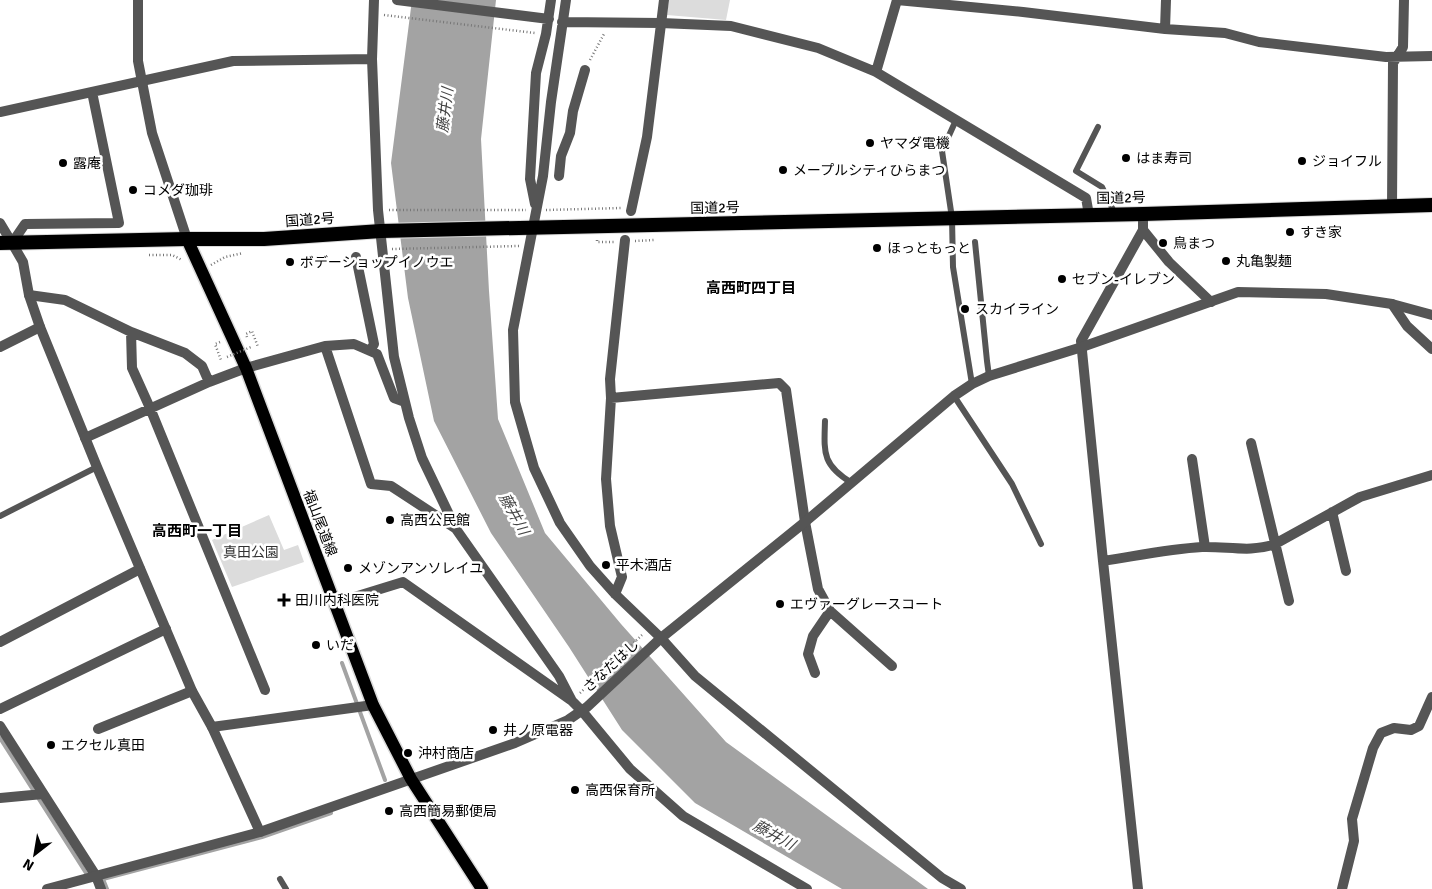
<svg xmlns="http://www.w3.org/2000/svg" width="1432" height="889" viewBox="0 0 1432 889" font-family="Signika,'Noto Sans JP',sans-serif">
<style>
.green{fill:#dcdcdc}
.water{fill:#a3a3a3}
.lines{fill:none;stroke-linecap:round;stroke-linejoin:round}
.stream{stroke:#a3a3a3;stroke-width:4}
.primary-casing{stroke:#dbdbdb;stroke-width:15}
.trunk-casing{stroke:#dbdbdb;stroke-width:16}
.path{stroke:#777;stroke-width:2.5;stroke-dasharray:1 2.5;stroke-linecap:butt}
.service{stroke:#555;stroke-width:6}
.pedestrian{stroke:#555;stroke-width:10}
.minor{stroke:#555;stroke-width:10}
.tertiary{stroke:#555;stroke-width:10}
.primary{stroke:#000;stroke-width:12}
.trunk{stroke:#000;stroke-width:14}
.path-bridge{stroke:#777;stroke-width:2.5;stroke-dasharray:1 2.5;stroke-linecap:butt}
.poi-dot{fill:#000;stroke:#fff;stroke-width:2}
.labels{text-anchor:middle;dominant-baseline:central;stroke-width:5;stroke-linejoin:round;paint-order:stroke}
.poi-label{font-size:14px;fill:#000;stroke:#fff;text-anchor:start}
.street-label{font-size:14px;fill:#000;stroke:#fff}
.park-label{font-size:14px;fill:#333;stroke:#fff}
.water-label{font-size:15px;font-style:italic;fill:#444;stroke:#fff}
.neighbourhood-label{font-size:15px;font-weight:bold;fill:#000;stroke:#fff}
</style>
<rect width="100%" height="100%" fill="#fff"/>
<path class="green" d="M669 0H730L726 20 667 15Z
M269 515 284 550 298 545 304 562 232 587 212 540Z"/>
<path class="water" d="M412 0H496L481 139 489 291 498 419 545 533 621 624 726 742 928 889H842L695 803 622 730 569 647 491 533 434 421 408 298 391 163Z"/>
<g class="lines">
<path class="stream" d="M342 663 385 780
M0 738 86 873
M107 889 103 879 262 837 331 813"/>
<defs>
<path id="primary" d="M187 239 246 368 373 705 411 779 482 889"/>
<path id="trunk" d="M0 243 187 239H264L381 231 1143 214 1432 205"/>
</defs>
<use href="#primary" class="primary-casing"/>
<use href="#trunk" class="trunk-casing"/>
<path class="path" d="M384 15 535 33
M590 60 604 34
M389 210H526
M546 210 621 208
M597 240V242H614
M635 241 654 240
M392 249 519 246
M149 255H172L182 260
M211 265 225 257 243 253
M247 337 246 334 252 331 258 347
M220 342 215 344 221 360
M580 693 642 635"/>
<path class="service" d="M956 120 942 151 952 218 953 267 972 384
M1098 127 1076 171 1102 187 1115 214
M975 242 987 361 989 376
M954 396 1012 484 1041 544
M825 421C824 453 822 465 852 483
M0 516 97 467
M280 879 286 889"/>
<path class="pedestrian" d="M12 243 23 262 29 295 40 327 97 467 192 691 212 727 260 832"/>
<path class="minor" d="M374 0 372 59 378 210 394 357 409 418 422 458 456 529 559 676 572 701
M397 0 549 19
M566 0 551 102 543 176 513 330 515 402 534 468 560 523 590 566 615 594 661 638 695 676 942 878 961 889
M897 0 1023 12 1165 29 1225 33 1259 42 1386 57 1432 56
M562 22 661 23 731 26 818 48 876 72 1086 198 1089 215
M1165 29 1166 0
M876 72 897 0
M0 112 233 61 372 59
M559 176 561 156 570 133 573 111 585 70
M535 204 530 179 536 73 546 34 551 0
M1392 206 1393 63 1403 47 1404 0
M631 211 647 137 664 0
M1143 214V230L1169 262 1211 302
M0 223 12 243 25 224 119 223 92 92
M356 257 374 344 370 351
M29 295 65 300 131 332 185 353 202 366 209 382
M1392 304 1407 326 1432 349
M131 332 132 368 150 408 265 690
M325 346 371 484 391 486 455 528
M0 347 40 327
M611 398 779 383 786 390 805 522 818 589 830 611 892 666
M85 438 209 382 246 368 325 346 354 344 377 354 394 398 405 402
M1251 443 1289 601
M1192 459 1205 547
M1332 512 1346 571
M1103 561C1136 556 1169 549 1202 547 1227 546 1251 553 1275 544L1360 497 1432 475
M615 594 622 577 610 526 606 479 611 398 610 379 625 240
M335 603 403 582 572 701 582 711 630 769 683 816 807 889
M0 642 140 569
M815 673 808 654 813 636 830 611
M0 709 166 629
M0 726 96 876 101 889
M212 727 373 705
M98 729 192 691
M0 798 43 794
M1138 889 1103 561 1081 341 1143 230
M1342 889 1354 841 1352 819 1373 748 1381 733 1394 728 1411 730 1419 726 1432 697"/>
<path class="tertiary" d="M138 0V61L152 133 187 239
M47 889 260 832 515 743 568 720 587 707 661 638 805 522 954 396 972 384 989 376 1082 347 1238 292 1326 294 1392 304 1432 315"/>
<use href="#primary" class="primary"/>
<use href="#trunk" class="trunk"/>
<path class="path-bridge" d="M227 357 251 347"/>
</g>
<g class="poi-dot">
<circle cx="870" cy="143" r="5"/>
<circle cx="1126" cy="158" r="5"/>
<circle cx="1302" cy="161" r="5"/>
<circle cx="63" cy="163" r="5"/>
<circle cx="783" cy="170" r="5"/>
<circle cx="133" cy="190" r="5"/>
<circle cx="1290" cy="232" r="5"/>
<circle cx="1163" cy="243" r="5"/>
<circle cx="877" cy="248" r="5"/>
<circle cx="1226" cy="261" r="5"/>
<circle cx="290" cy="262" r="5"/>
<circle cx="1062" cy="279" r="5"/>
<circle cx="965" cy="309" r="5"/>
<circle cx="390" cy="520" r="5"/>
<circle cx="606" cy="565" r="5"/>
<circle cx="348" cy="568" r="5"/>
<path d="M281.5 592.5h5v5h5v5h-5v5h-5v-5h-5v-5h5z"/>
<circle cx="780" cy="604" r="5"/>
<circle cx="316" cy="645" r="5"/>
<circle cx="493" cy="730" r="5"/>
<circle cx="51" cy="745" r="5"/>
<circle cx="408" cy="753" r="5"/>
<circle cx="575" cy="790" r="5"/>
<circle cx="389" cy="811" r="5"/>
</g>
<g class="labels">
<g class="poi-label">
<text x="880" y="143">ヤマダ電機</text>
<text x="1136" y="158">はま寿司</text>
<text x="1312" y="161">ジョイフル</text>
<text x="73" y="163">露庵</text>
<text x="793" y="170">メープルシティひらまつ</text>
<text x="143" y="190">コメダ珈琲</text>
<text x="1300" y="232">すき家</text>
<text x="1173" y="243">鳥まつ</text>
<text x="887" y="248">ほっともっと</text>
<text x="1236" y="261">丸亀製麺</text>
<text x="300" y="262">ボデーショップイノウエ</text>
<text x="1072" y="279">セブン-イレブン</text>
<text x="975" y="309">スカイライン</text>
<text x="400" y="520">高西公民館</text>
<text x="616" y="565">平木酒店</text>
<text x="358" y="568">メゾンアンソレイユ</text>
<text x="295" y="600">田川内科医院</text>
<text x="790" y="604">エヴァーグレースコート</text>
<text x="326" y="645">いだ</text>
<text x="503" y="730">井ノ原電器</text>
<text x="61" y="745">エクセル真田</text>
<text x="418" y="753">沖村商店</text>
<text x="585" y="790">高西保育所</text>
<text x="399" y="811">高西簡易郵便局</text>
</g>
<g class="street-label">
<text transform="translate(1121 198) rotate(-1)">国道2号</text>
<text transform="translate(715 208) rotate(-1)">国道2号</text>
<text transform="translate(310 220) rotate(-4)">国道2号</text>
<text transform="translate(320 523) rotate(69)">福山尾道線</text>
<text transform="translate(611 666) rotate(-43)">さなだはし</text>
</g>
<g class="park-label">
<text x="251" y="552">真田公園</text>
</g>
<g class="water-label">
<text transform="translate(445 110) rotate(-83)">藤井川</text>
<text transform="translate(514 514) rotate(61)">藤井川</text>
<text transform="translate(774 835) rotate(29)">藤井川</text>
</g>
<g class="neighbourhood-label">
<text x="751" y="288">高西町四丁目</text>
<text x="197" y="531">高西町一丁目</text>
</g>
</g>
<g transform="translate(35 854) rotate(211)" stroke="#ffffff" stroke-width="4" paint-order="stroke">
<path d="M0-4L9 19L0 12L-9 19Z" fill="#000000"/>
<text y="-8" font-size="14" font-weight="bold" text-anchor="middle" fill="#000000">N</text>
</g>
</svg>
